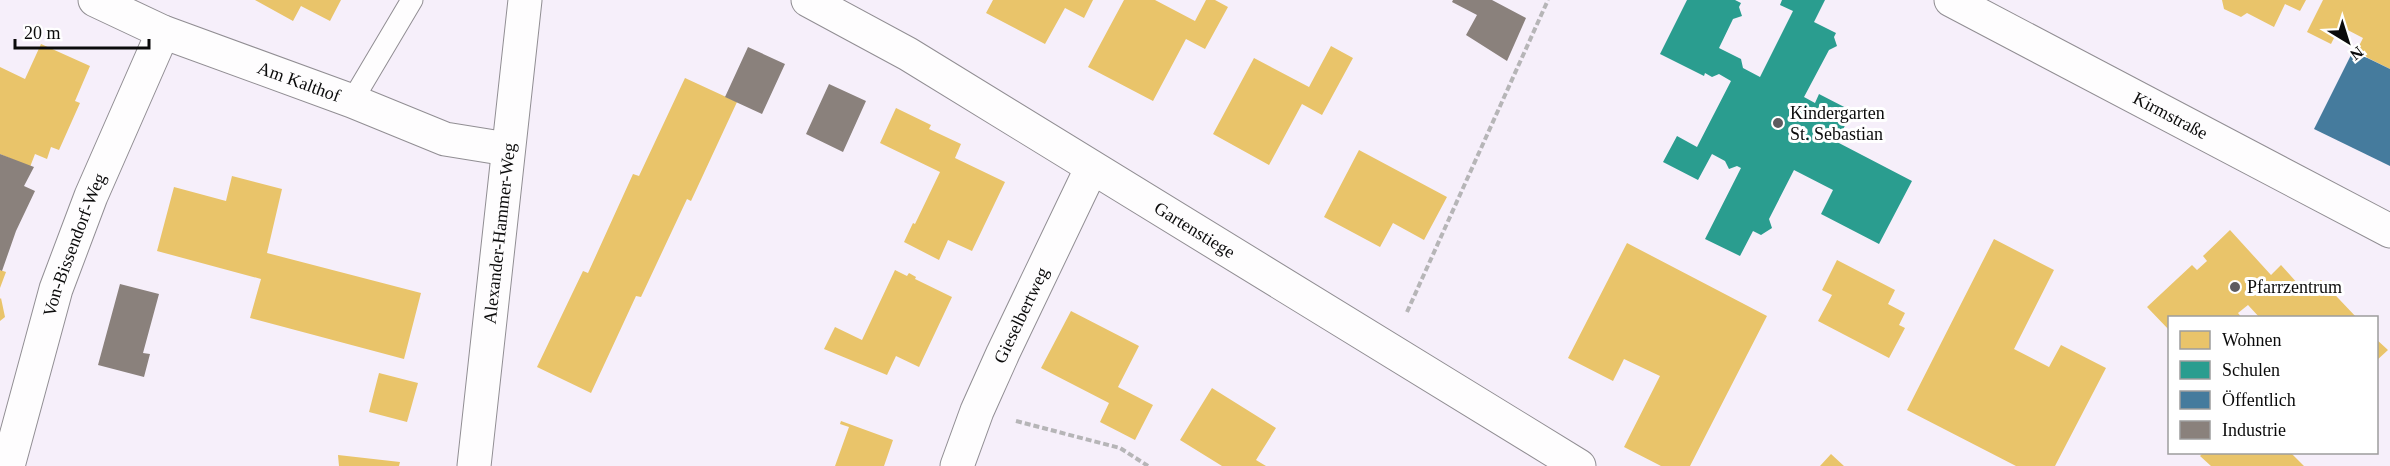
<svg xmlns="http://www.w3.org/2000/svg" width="2390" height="466" viewBox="0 0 2390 466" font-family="Georgia,serif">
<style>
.homes{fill:#e9c46a}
.schools{fill:#2a9d8f}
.public{fill:#457b9d}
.industry{fill:#8a817c}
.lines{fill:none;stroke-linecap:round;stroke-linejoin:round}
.service-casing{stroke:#918e93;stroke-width:23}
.minor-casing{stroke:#918e93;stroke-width:35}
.path{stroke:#b6b5b7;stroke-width:4;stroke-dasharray:6 3;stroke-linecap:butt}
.service{stroke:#fefdfe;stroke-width:21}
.minor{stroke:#fefdfe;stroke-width:33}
.poi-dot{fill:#5d5b5f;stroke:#fff;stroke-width:2}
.labels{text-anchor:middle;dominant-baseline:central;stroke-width:6;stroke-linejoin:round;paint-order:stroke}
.street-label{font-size:18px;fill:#0b0b0b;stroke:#fff}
.poi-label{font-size:18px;fill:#0b0b0b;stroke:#fff;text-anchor:start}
</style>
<rect width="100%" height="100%" fill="#f6effa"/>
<path class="homes" d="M255 0H341L330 21 301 6 293 21Z
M993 0H1093L1084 18 1065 8 1045 44 986 13Z
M1124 0H1155L1195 21 1206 0H1215L1228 7 1205 49 1186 39 1153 101 1088 67Z
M2222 0H2306L2300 11 2285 4 2274 27 2247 13 2241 17 2224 9Z
M2323 0H2390V69L2356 52 2363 38 2340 26 2331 44 2307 32Z
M41 44 90 66 75 101 80 103 59 150 51 147 47 159 35 154 30 167 0 154V67L25 79Z
M1331 46 1353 58 1322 115 1302 104 1269 165 1213 134 1254 58 1309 87Z
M685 78 737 102 691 201 687 199 641 297 636 296 591 393 537 367 583 271 588 273 633 174 639 176Z
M896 108 931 125 929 129 961 144 955 158 1005 182 972 251 948 240 939 260 904 242 913 223 915 224 940 172 880 143Z
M1359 150 1447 197 1424 240 1393 223 1380 247 1324 217Z
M232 176 282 189 267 253 421 293 404 359 250 318 261 279 157 251 174 187 226 201Z
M2230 230 2271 275 2281 265 2307 294 2321 280 2357 318H2260L2248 305 2238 313 2242 318H2170V331L2147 307 2192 265 2197 270 2207 261 2203 256Z
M1994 239 2054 270 2014 349 2049 367 2061 345 2106 368 2055 466H2016L1907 410Z
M1627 243 1767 316 1690 466H1661L1624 447 1660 376 1624 359 1613 381 1568 358Z
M1837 260 1895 290 1888 304 1905 313 1899 325 1905 328 1889 358 1818 321 1832 295 1822 290Z
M0 270 6 272 0 288Z
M895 270 907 276 909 273 916 277 915 279 952 297 919 367 896 356 887 375 824 349 835 327 862 340Z
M1 298 5 317 0 321V299Z
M1071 311 1139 346 1118 387 1153 405 1135 440 1100 422 1109 403 1041 368Z
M2376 339 2388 350 2376 361Z
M379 373 418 383 407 422 369 412Z
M1212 388 1276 428 1256 460 1266 466H1222L1180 440Z
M841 421 893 440 884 466H835L849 427 840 424Z
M2204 452H2290L2304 466H2211L2200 456Z
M1831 454 1844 466H1820Z
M338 455 400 462 399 466H339Z"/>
<path class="schools" d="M1687 0H1735L1741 3 1739 7 1742 16 1733 19 1719 48 1741 59 1743 68 1760 77 1793 11 1780 5 1782 0H1825L1814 22 1836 33 1834 37 1837 46 1829 50 1804 97 1815 103 1819 94 1852 111 1837 142 1912 181 1879 244 1821 214 1833 190 1794 170 1769 219 1772 228 1761 235 1753 231 1740 256 1705 239 1741 168 1737 166 1729 169 1725 161 1712 154 1698 180 1663 162 1677 136 1697 147 1731 81 1719 74 1712 77 1705 73 1704 76 1660 54Z"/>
<path class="public" d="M2353 51 2390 69V166L2314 129Z"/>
<path class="industry" d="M1453 0H1492L1526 18 1507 61 1466 35 1477 15 1452 2Z
M748 47 785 64 762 114 725 97Z
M829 84 866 101 843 152 806 134Z
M0 154 34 167 24 186 35 191 16 231 2 271 0 270Z
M120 284 159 294 143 353 150 354 144 377 98 365Z"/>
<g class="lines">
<defs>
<path id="service" d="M352 101 412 0"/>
<g id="minor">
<path id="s1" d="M95 0 163 32 352 101 445 139 507 149"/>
<path id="s2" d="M808 0 908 54 1579 466"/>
<path id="s3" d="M1951 0 2390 231"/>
<path id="s4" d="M8 466 56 289 91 196 163 32"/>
<path id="s5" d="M474 466 525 0"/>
<path id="s6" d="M957 466 977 411 1003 353 1091 169"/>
</g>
</defs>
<use href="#service" class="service-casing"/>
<use href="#minor" class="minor-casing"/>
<path class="path" d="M1407 312 1548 0
M1016 421 1120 448 1148 466"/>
<use href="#service" class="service"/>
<use href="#minor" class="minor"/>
</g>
<g class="poi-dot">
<circle cx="1778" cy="123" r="6"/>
<circle cx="2235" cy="287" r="6"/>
</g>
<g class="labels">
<g class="street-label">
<text stroke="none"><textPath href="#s1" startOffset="220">Am Kalthof</textPath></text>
<text stroke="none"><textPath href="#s3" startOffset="248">Kirmstraße</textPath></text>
<text stroke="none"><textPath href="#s2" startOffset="450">Gartenstiege</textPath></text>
<text stroke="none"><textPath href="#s5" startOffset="234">Alexander-Hammer-Weg</textPath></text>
<text stroke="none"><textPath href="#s4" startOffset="231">Von-Bissendorf-Weg</textPath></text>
<text stroke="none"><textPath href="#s6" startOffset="164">Gieselbertweg</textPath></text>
</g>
<g class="poi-label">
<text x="1790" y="113">Kindergarten<tspan x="1790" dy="21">St. Sebastian</tspan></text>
<text x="2247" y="287">Pfarrzentrum</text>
</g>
</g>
<rect x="2168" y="316" width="210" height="138" fill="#ffffff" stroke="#9d9d9d" stroke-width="1.5"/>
<rect x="2180" y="331" width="30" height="18" fill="#e9c46a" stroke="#9d9d9d" stroke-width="1.5"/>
<text x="2222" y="346" font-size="18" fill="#0b0b0b">Wohnen</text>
<rect x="2180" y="361" width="30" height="18" fill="#2a9d8f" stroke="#9d9d9d" stroke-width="1.5"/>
<text x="2222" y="376" font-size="18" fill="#0b0b0b">Schulen</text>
<rect x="2180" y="391" width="30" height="18" fill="#457b9d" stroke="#9d9d9d" stroke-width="1.5"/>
<text x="2222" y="406" font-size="18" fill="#0b0b0b">Öffentlich</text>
<rect x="2180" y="421" width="30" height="18" fill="#8a817c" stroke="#9d9d9d" stroke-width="1.5"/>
<text x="2222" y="436" font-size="18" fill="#0b0b0b">Industrie</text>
<g transform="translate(2348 42) rotate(142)" stroke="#ffffff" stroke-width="4.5" paint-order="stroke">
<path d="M0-4.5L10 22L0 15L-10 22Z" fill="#0b0b0b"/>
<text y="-9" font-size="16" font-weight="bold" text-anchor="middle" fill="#0b0b0b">N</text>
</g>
<path d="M15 39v9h134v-9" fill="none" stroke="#0b0b0b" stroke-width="3"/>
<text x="24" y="39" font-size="18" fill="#0b0b0b" stroke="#ffffff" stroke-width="4.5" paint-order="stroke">20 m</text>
</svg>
